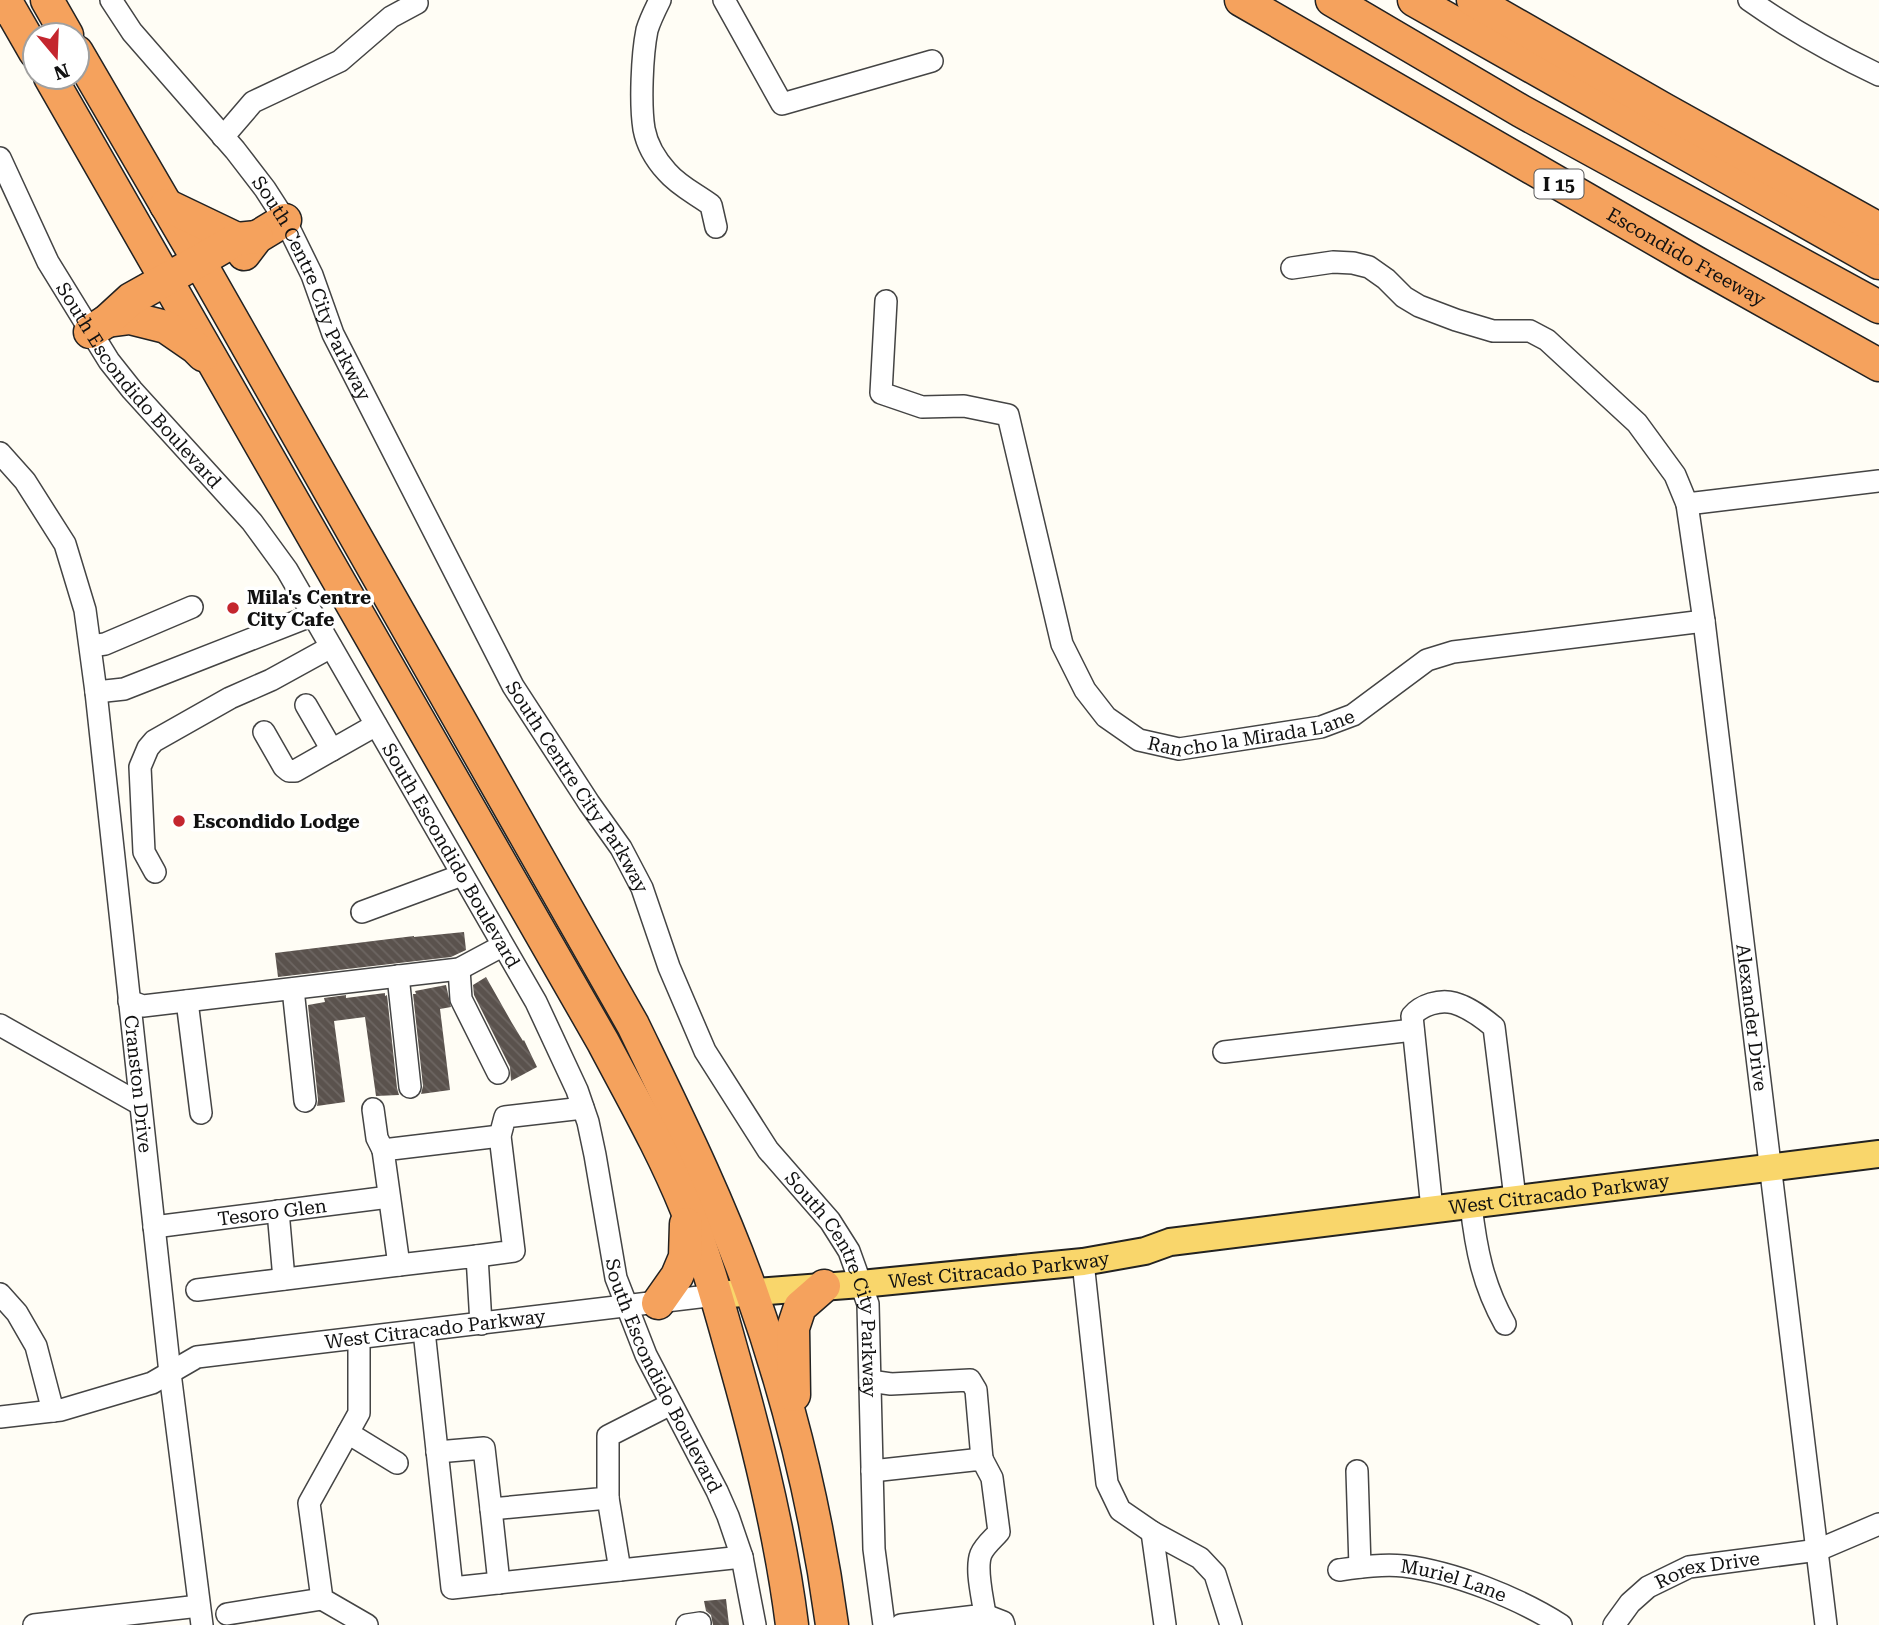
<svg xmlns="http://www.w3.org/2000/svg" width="1879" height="1625" viewBox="0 0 1879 1625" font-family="'Roboto Serif',serif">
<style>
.building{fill:url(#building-back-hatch)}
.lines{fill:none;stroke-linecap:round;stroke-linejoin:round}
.minor-casing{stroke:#444;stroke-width:24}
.major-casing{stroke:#222;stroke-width:30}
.highway-casing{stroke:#222;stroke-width:35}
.minor{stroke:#fff;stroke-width:21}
.major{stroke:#f9d66b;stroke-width:26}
.highway{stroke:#f5a25d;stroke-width:32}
.poi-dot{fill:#c4262e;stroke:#fff;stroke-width:2.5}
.labels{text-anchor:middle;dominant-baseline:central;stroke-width:7;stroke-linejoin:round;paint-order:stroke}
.shield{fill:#fff;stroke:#585858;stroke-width:2}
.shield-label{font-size:18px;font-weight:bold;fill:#111}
.street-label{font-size:19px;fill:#111;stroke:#fff}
.poi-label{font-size:19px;font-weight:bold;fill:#111;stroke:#fff;text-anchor:start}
</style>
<defs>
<pattern id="building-back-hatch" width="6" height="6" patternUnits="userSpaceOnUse" patternTransform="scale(1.75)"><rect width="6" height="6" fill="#5a524d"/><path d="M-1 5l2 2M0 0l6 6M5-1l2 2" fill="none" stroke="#6d6662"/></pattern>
</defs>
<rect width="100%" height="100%" fill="#fffdf5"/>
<path class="building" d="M464 932 466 950 451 957 278 977 275 953 414 936V937Z
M486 977 512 1023 523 1041 524 1040 537 1067 511 1081 510 1067 474 995 473 985Z
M446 985 451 1007 440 1009 450 1090 421 1094 423 1086 413 994H416L415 991Z
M385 993V996L387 995 397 1088 399 1095 376 1096 365 1017 334 1021 345 1102 317 1106 318 1100 308 1005 325 1002 324 998 346 995V998Z
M726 1599 729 1625H713L711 1615 706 1611 704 1601Z"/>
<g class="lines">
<defs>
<g id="minor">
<path id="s1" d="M111 0 132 32 235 150 265 189 285 220 312 275 333 334 513 686 589 803 621 848 642 888 669 967 705 1051 768 1150 830 1221 849 1251 868 1304 874 1549 884 1625"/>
<path d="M660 0C655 10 650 20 647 30 642 55 640 104 644 129 647 145 656 160 667 172 679 186 696 194 711 205L716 227"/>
<path d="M724 0 782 104 932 61"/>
<path d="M1749 0C1790 29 1833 53 1879 75"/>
<path d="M223 137 253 102 340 61 391 17 417 3"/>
<path id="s2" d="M0 158 48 262 109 361 132 390 252 522 287 570 536 1002 577 1090 588 1122 595 1155 616 1278 646 1355 717 1491 728 1516 742 1557 755 1625"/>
<path id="s3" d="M1292 268 1333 262 1353 263 1369 267 1386 279 1404 297 1419 306 1456 320 1493 331H1530L1547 340 1637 423 1675 475 1687 504 1704 621 1826 1625"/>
<path id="s4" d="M886 301 881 393 922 407 964 406 1008 415 1062 644 1085 690 1106 717 1139 740 1179 749 1321 727 1353 715 1427 660 1453 652 1704 621"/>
<path id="s5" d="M0 453 25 481 65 544 85 610 96 692 170 1373 202 1625"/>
<path d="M1687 504 1879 481"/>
<path d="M91 646 105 644 192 607"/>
<path d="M96 692 124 689 313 615"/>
<path d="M306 705 332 750"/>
<path d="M264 732 284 767 289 771H295L376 725"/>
<path d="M155 872 144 852 140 767 148 748 154 741 230 698 271 680 331 647"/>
<path d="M362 912 462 875"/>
<path d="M459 969 461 999 498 1073"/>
<path d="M398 976 410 1087"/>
<path d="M293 989 305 1101"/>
<path d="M129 1001 143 1006 459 969 502 946"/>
<path d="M187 1001 201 1113"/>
<path d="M0 1025 140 1104"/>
<path d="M1224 1052 1413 1030"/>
<path d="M373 1109 377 1138 383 1150"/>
<path d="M1471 1205C1476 1249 1483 1285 1505 1324"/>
<path d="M1432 1209 1412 1016C1421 1005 1440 999 1454 1003 1469 1007 1483 1018 1494 1027L1515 1198"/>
<path d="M278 1211 284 1279"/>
<path id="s6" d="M154 1227 389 1197"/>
<path d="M477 1256 514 1251 500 1136 505 1117 583 1108"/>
<path d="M1083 1262 1107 1483 1120 1510 1152 1532"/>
<path d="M197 1290 399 1265"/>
<path d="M0 1294 17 1313 36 1346 53 1411"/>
<path d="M481 1324 477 1256 399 1265 383 1150 500 1136"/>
<path d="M424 1331 452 1588 742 1557"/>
<path d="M359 1338V1413L309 1503 322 1599 367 1625"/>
<path d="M870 1381 891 1384 970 1380 976 1390 982 1459"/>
<path id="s7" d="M0 1417 61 1410 152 1383 197 1357 716 1295"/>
<path d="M348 1433 397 1463"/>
<path d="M437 1452 484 1448 491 1509 608 1498V1436L671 1404"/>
<path d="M872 1471 982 1459 992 1478 999 1532C993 1539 985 1545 981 1554 975 1569 983 1599 985 1615L901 1625"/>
<path d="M1357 1471 1360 1567"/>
<path d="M608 1498 620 1570"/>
<path d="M491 1509 499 1583"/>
<path id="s8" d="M1339 1570C1361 1567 1382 1564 1404 1566 1454 1572 1519 1598 1561 1625"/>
<path d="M227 1614 322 1599"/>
<path d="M985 1615 1003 1622 1004 1625"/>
<path d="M34 1625 199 1606"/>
<path d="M687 1625 700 1623"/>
<path d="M1165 1625 1152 1532 1200 1558 1215 1574 1231 1625"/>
<path id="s9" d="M1614 1625 1630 1603 1648 1587 1689 1567 1818 1550 1879 1524"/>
</g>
<g id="major">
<path id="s10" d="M716 1295 861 1284 1083 1262 1145 1251 1170 1242 1879 1154"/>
</g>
<g id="highway">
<path d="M5 0 35 52"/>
<path d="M47 0 67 35"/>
<path id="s11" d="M1241 0 1695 262 1879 365"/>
<path d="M1332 0 1521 111 1879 307"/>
<path d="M1414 0 1879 263"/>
<path d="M1473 0 1663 109 1879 229"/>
<path d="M77 52 207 275 633 1025C675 1112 719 1200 751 1291 789 1398 817 1513 832 1625"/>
<path d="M50 77 603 1042C632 1097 663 1151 686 1208 707 1259 721 1313 736 1366 760 1451 781 1537 792 1625"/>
<path d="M166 205 237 239"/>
<path d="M244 254 257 237 285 220"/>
<path d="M107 321 130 318 166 327 195 347 203 355"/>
<path d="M90 332 107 321 131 299 199 261 237 239 257 237"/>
<path d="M658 1303 677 1276 685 1257 686 1224"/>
<path d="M794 1395 793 1328 800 1307 824 1286"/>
</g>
</defs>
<use href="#minor" class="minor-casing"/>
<use href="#major" class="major-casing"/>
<use href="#highway" class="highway-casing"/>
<use href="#minor" class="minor"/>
<use href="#major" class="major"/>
<use href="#highway" class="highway"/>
</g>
<g class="poi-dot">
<circle cx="233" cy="608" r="7"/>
<circle cx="179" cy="821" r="7"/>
</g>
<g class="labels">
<rect class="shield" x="1534.5" y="169.5" width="49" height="29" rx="5"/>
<g class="shield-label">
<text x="1559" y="184">I 15</text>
</g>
<g class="street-label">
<text stroke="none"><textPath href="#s11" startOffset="514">Escondido Freeway</textPath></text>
<text stroke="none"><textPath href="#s1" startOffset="354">South Centre City Parkway</textPath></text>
<text stroke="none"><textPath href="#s2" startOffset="268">South Escondido Boulevard</textPath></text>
<text stroke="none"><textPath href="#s4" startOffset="698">Rancho la Mirada Lane</textPath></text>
<text stroke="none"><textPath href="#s1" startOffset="920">South Centre City Parkway</textPath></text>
<text stroke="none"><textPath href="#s2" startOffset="835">South Escondido Boulevard</textPath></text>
<text stroke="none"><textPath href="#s3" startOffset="1012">Alexander Drive</textPath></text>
<text stroke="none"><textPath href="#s5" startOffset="658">Cranston Drive</textPath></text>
<text stroke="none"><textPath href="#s10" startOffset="850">West Citracado Parkway</textPath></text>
<text stroke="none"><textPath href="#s6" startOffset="119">Tesoro Glen</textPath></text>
<text stroke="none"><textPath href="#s10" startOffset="284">West Citracado Parkway</textPath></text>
<text stroke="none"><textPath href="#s1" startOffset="1488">South Centre City Parkway</textPath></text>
<text stroke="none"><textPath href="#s7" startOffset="448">West Citracado Parkway</textPath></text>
<text stroke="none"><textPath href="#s2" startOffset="1402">South Escondido Boulevard</textPath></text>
<text stroke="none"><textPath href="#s9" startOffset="114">Rorex Drive</textPath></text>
<text stroke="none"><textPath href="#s8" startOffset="117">Muriel Lane</textPath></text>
</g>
<g class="poi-label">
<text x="247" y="597">Mila's Centre<tspan x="247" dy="22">City Cafe</tspan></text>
<text x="193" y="821">Escondido Lodge</text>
</g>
</g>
<g transform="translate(56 56) rotate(161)"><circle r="33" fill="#ffffff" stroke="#a0a0a0" stroke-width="2"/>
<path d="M0-5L12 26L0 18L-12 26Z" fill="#c4262e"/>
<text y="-10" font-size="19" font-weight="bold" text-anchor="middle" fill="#111111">N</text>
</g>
</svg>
